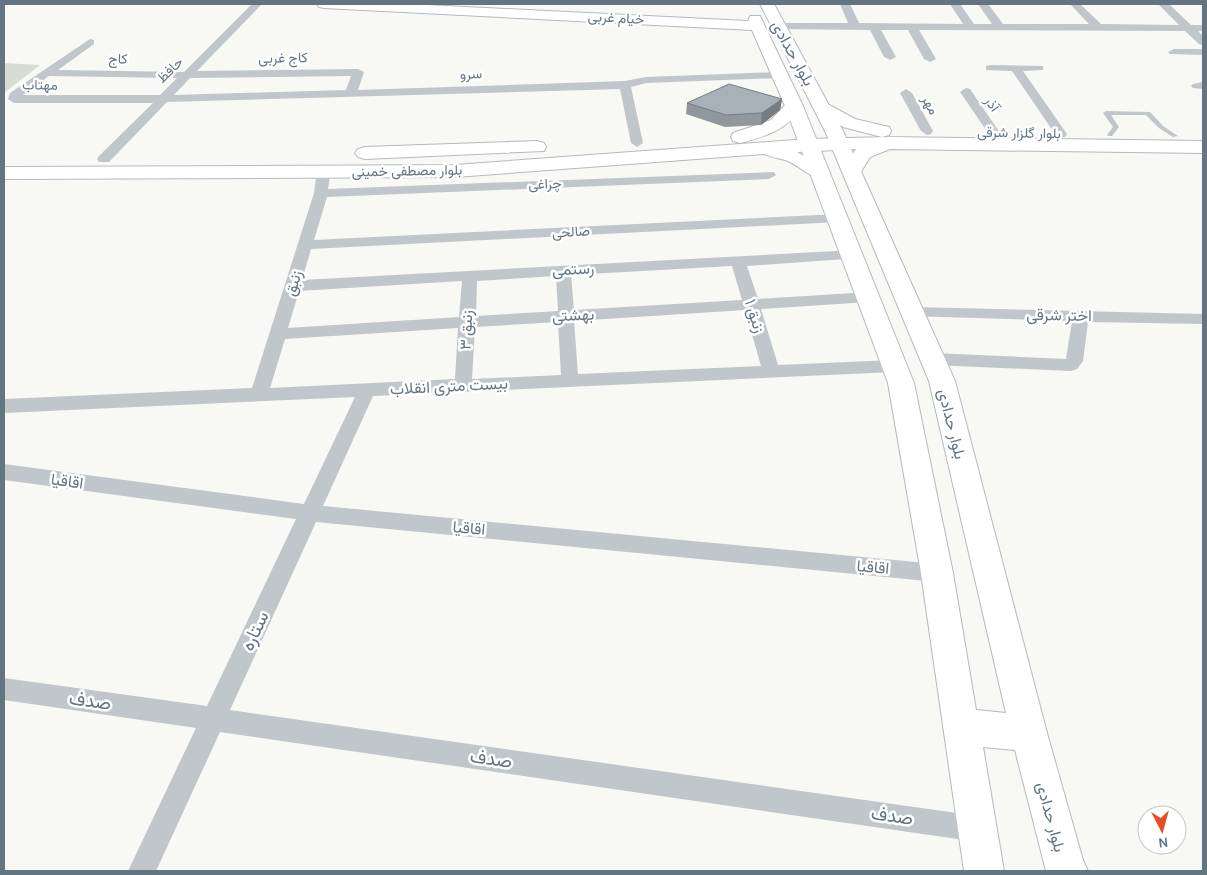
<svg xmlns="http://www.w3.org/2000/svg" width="1207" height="875" viewBox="0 0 1207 875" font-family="Karla,Vazirmatn,sans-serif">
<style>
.green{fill:#d8ddd4}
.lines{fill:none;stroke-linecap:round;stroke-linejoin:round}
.secondary-casing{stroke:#b3babe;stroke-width:2}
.primary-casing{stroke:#b4babe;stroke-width:2}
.lane{fill:#c1c6ca;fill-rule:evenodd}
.street{fill:#c1c6ca;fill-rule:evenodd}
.secondary{fill:#fff;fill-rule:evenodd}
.primary{fill:#fff;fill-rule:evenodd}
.wall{fill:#90989d}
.shaded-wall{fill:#767c80}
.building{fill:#a8b1b7;stroke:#767c80}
.labels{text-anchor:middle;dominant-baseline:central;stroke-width:5;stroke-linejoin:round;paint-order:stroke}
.far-street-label{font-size:14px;fill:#627581;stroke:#fff}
.street-label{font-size:16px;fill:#627581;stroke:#fff}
.near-street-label{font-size:19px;fill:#627581;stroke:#fff}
</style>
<rect width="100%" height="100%" fill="#f8f8f5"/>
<path class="green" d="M4 63 40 65 4 93Z"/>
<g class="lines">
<defs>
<path id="secondary" d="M317 4H407L748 21 750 16H760L803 106 914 383 953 573 976 710 1006 713 929 381 825 131 760 4H774L843 131 955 381 1047 733 1086 871H1046L1015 750 983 747 1004 871H964L921 573 888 383 785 106 752 30 324 8 319 7Z"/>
<path id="primary" d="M794 101 800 102 803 106C787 130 767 136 740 143L733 141 731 137 733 133 771 120 788 102Z
M822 101 855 119 889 127 891 131 889 135 882 137 843 127 816 110 813 106 816 102Z
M889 137 1203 141V153L890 149 870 157 859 175H845L842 171 856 149 797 152 827 169 830 173 827 177C811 181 802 167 788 161 781 158 772 158 765 154L455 177 4 179V167L455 165 808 139Z
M537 141 544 143 546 147 544 151 365 159 358 157 355 153 358 149 365 147Z
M1064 844 1078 850 1088 871H1047L1044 864 1050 850Z"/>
</defs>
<use href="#secondary" class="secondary-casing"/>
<use href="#primary" class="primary-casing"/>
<path class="lane" d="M1106 111 1150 112 1163 126 1178 136 1173 137 1159 128 1146 115H1111L1119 127 1112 136H1108L1107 135 1113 127 1103 113Z"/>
<path class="street" d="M252 4H262L197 71 358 69 364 72 358 90 625 81 646 77 780 72 786 75 780 78 646 83 631 87 643 143 637 147 631 143 620 89 167 102 109 162H99L97 159 99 156 153 103H14L8 99 10 93 90 39 94 40V44L58 70 184 72ZM49 76 177 78 160 95H23ZM351 76 346 90 174 95 190 78Z
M840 4H850L859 23 963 24 950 4H960L974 24H992L978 4H988L1003 24H1089L1070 4H1080L1101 24 1179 25 1158 4H1169L1191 25H1203V31H1198L1203 36V45L1199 44 1185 31 919 30 936 59 930 62 924 59 908 30H881L896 57 890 60 884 57 870 30 777 29 772 26 777 23H848Z
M1174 49H1203V55L1170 54 1168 52Z
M990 65 1043 66V70L1023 71 1067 134 1065 137H1057L1012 71 986 70V66Z
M1203 82V89L1193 88 1191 86 1193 84Z
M966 88 970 89 1000 133 998 136 994 137 988 133 960 92Z
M906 89 912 93 933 131 931 134 927 135 921 131 900 93Z
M324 167 331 171 328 189 774 172 776 175 769 179 327 197 314 240 838 214 845 218 838 222 311 249 302 280 854 250 862 255 859 258 747 266 758 299 869 292 875 293 877 297 875 301 869 302 761 309 778 365 894 360 900 362 903 366 900 370 894 372 373 396 323 506 937 564 945 566 948 573 945 580 937 582 316 522 230 710 978 816 987 820 991 829 987 838 978 842 220 732 156 871H128L196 728 4 700V678L207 706 296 519 4 480V464L304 504 355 397 4 413V399L252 388 314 193 317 171ZM732 266 742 300 574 310 571 275ZM556 276 558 311 476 316 477 281ZM462 281 459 317 288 328 299 291ZM745 310 761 366 578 374 574 321ZM558 322 561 375 472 379 475 327ZM458 328 455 379 270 388 285 339Z
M914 307 1203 314V324L1088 322 1083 361 1077 369 1071 371 933 365 927 363 924 359 927 355 933 353 1066 359 1072 321 908 316 906 312 908 308Z"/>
<use href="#secondary" class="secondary"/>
<use href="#primary" class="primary"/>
</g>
<path class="wall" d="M782 99 780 110 761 125 725 127 686 114 687 103Z"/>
<path class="shaded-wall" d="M782 99 780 110 761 125 762 113Z"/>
<path class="building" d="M729 84 782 99 762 113 726 115 687 103Z"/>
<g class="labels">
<g class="far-street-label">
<text transform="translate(616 18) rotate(3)">خیام غربی</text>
<text transform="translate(283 58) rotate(-1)">کاج غربی</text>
<text transform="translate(118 59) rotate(1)">کاج</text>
<text transform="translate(170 70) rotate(-44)">حافظ</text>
<text transform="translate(471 74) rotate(-2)">سرو</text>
<text transform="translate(40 85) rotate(1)">مهتاب</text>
<text transform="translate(992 104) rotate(55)">آذر</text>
<text transform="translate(930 105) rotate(61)">مهر</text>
<text transform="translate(1019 133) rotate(1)">بلوار گلزار شرقی</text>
<text transform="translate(407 171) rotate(-1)">بلوار مصطفی خمینی</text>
<text transform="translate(545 184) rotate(-2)">چراغی</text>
<text transform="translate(571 232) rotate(-3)">صالحی</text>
</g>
<g class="street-label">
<text transform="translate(793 53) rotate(61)">بلوار حدادی</text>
<text transform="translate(573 269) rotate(-3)">رستمی</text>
<text transform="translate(293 283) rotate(-73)">زنبق</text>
<text transform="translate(573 315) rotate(-3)">بهشتی</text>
<text transform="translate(1059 315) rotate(1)">اختر شرقی</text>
<text transform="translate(755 316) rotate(73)">زنبق ۱</text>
<text transform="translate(466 330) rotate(-87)">زنبق ۳</text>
<text transform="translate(449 386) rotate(-3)">بیست متری انقلاب</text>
<text transform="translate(952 424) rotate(76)">بلوار حدادی</text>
<text transform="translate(67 481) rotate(8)">اقاقیا</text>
<text transform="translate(469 528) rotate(5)">اقاقیا</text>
<text transform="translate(873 567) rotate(5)">اقاقیا</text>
<text transform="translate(1051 817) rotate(75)">بلوار حدادی</text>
</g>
<g class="near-street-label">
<text transform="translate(255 631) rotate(-65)">ستاره</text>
<text transform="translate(90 701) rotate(8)">صدف</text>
<text transform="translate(491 759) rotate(8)">صدف</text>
<text transform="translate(892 816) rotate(8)">صدف</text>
</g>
</g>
<rect width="1207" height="875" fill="none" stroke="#627581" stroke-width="10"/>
<g transform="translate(1162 830) rotate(174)"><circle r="24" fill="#ffffff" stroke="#c0c8cd"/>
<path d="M0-4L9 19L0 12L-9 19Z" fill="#e84c26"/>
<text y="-8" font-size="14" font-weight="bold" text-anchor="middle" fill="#627581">N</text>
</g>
</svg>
